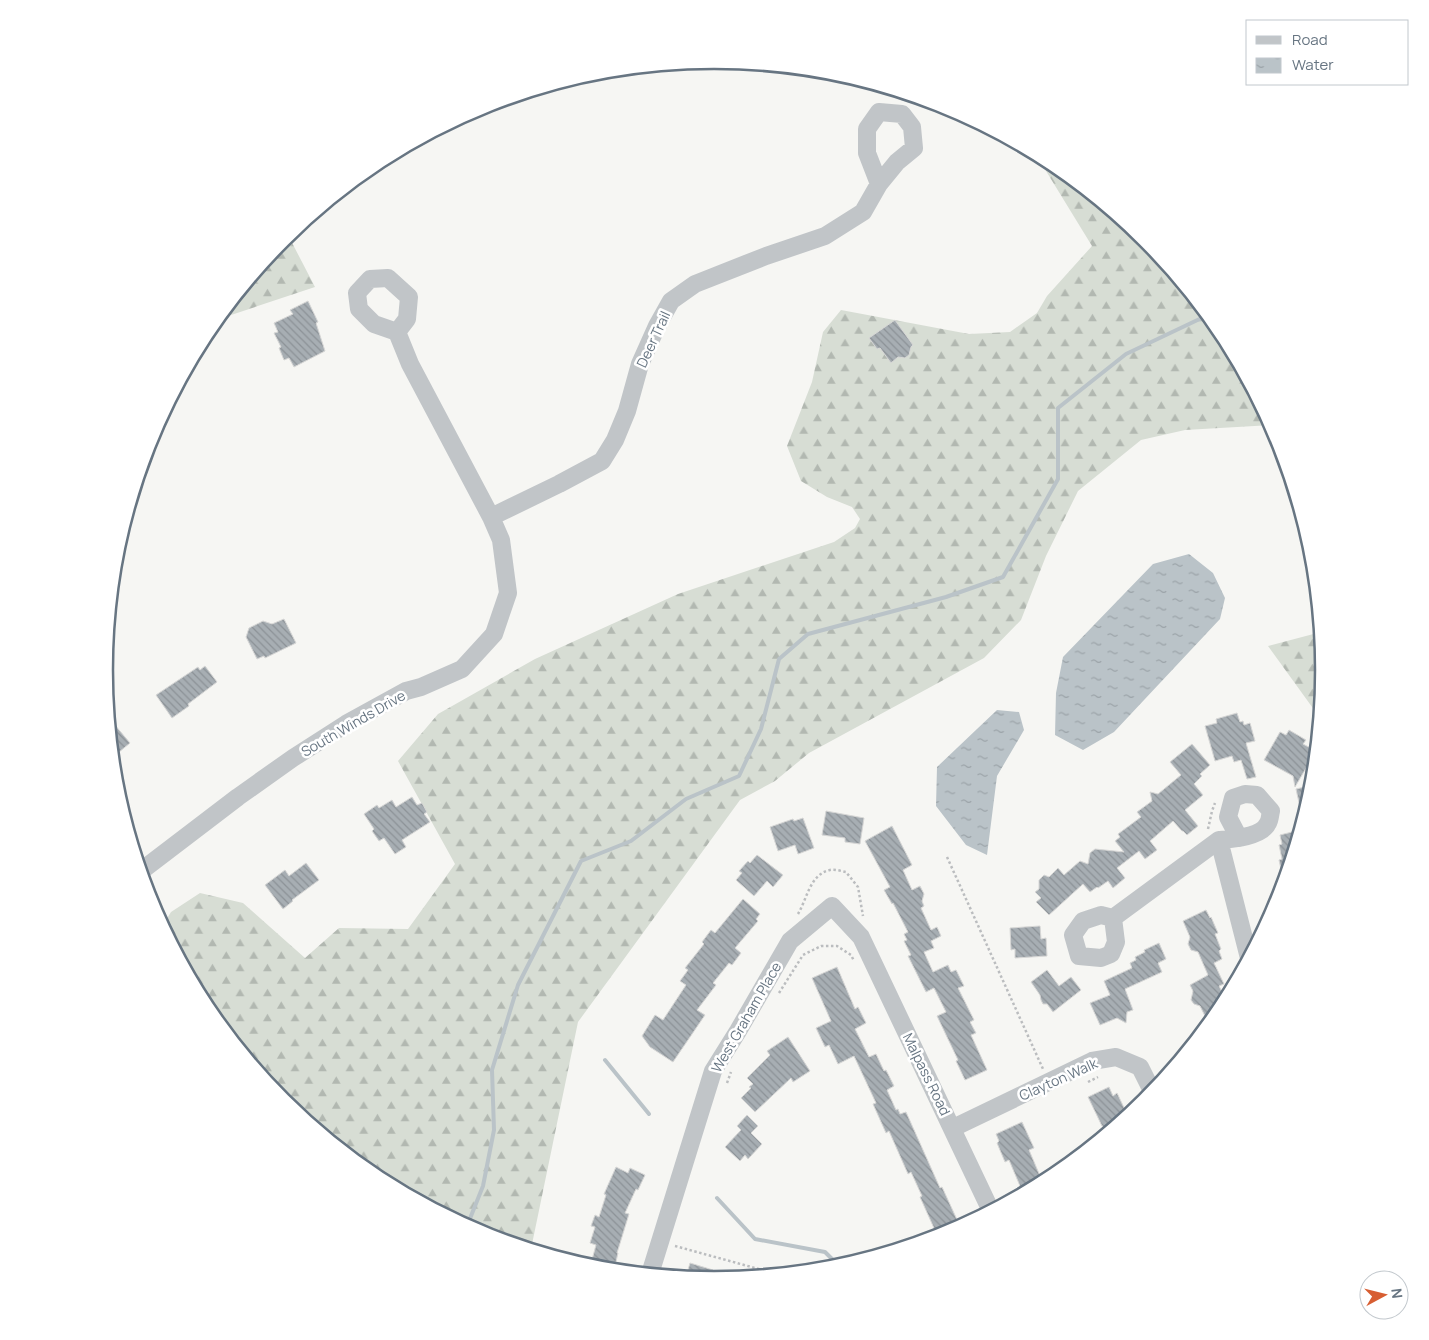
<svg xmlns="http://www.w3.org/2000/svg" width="1429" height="1340" viewBox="0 0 1429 1340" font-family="Manrope,sans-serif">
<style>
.forest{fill:url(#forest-firs)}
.water{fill:url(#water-ripples)}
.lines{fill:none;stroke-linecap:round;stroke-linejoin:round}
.stream{stroke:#bac3c8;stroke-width:4}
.building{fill:url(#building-back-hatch);stroke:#d7d7d6}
.path{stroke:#bbbdbf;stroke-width:2.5;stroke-dasharray:2.5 2.5;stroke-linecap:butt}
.minor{stroke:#c1c5c8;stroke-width:18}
.labels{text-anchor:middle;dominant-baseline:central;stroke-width:5;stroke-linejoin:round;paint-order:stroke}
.street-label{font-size:14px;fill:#677582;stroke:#fff}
.rim{fill:none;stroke:#677582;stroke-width:2.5}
</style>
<defs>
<pattern id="forest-firs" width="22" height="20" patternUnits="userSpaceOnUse" patternTransform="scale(1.25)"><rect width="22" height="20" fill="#d7ddd4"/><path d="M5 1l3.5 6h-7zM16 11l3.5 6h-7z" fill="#b2b8b1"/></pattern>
<pattern id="water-ripples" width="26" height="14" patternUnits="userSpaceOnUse" patternTransform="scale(1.25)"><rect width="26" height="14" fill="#bac3c8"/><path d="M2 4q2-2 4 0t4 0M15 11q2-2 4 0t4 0" fill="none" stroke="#9ba3a8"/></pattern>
<pattern id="building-back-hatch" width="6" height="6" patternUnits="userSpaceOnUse" patternTransform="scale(1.25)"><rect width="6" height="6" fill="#a7aeb3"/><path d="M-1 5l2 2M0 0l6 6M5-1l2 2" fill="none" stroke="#8c9297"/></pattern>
</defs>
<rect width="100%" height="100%" fill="#f6f6f3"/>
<path class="forest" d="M1035 153 1054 163 1146 239 1222 331 1272 425 1185 430 1141 440 1078 491 1046 556 1021 620 984 658 809 753 775 781 740 800 578 1022 531 1249 481 1233 375 1177 283 1101 207 1009 163 925 171 912 200 893 243 903 305 958 339 928 408 929 455 864 398 761 438 714 535 659 678 594 834 542 855 528 860 519 852 507 827 497 801 481 787 446 812 382 823 332 841 310 969 334 1010 332 1037 313 1047 296 1092 246Z
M288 235 315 287 216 320 283 238Z
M1321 632 1324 670 1320 718 1268 646Z"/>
<path class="water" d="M1189 554 1213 573 1225 598 1220 619 1114 732 1083 750 1055 735 1056 693 1063 657 1153 564Z
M997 710 1019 712 1024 730 997 776 987 855 966 845 936 806 937 767Z"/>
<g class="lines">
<path class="stream" d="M605 1060 649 1114
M717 1198 755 1239 825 1252 839 1266
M467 1226 483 1186 494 1130 492 1070 518 985 581 861 631 841 686 799 739 776 761 729 779 659 808 634 946 597 1003 577 1058 479V408L1126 354 1208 315"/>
</g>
<path class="building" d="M308 301 318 322 316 323 325 351 294 367 289 358 284 360 279 348 281 347 274 333 278 332 274 323 293 314 290 310Z
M895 320 913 345 911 347 909 355 905 358 898 357 891 363 880 348 877 349 869 338Z
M284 619 296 643 265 658 264 656 257 659 246 637 249 628 263 621 272 624Z
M205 666 217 682 188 704 189 706 172 718 156 695 198 667 200 670Z
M1237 713 1240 722 1243 721 1244 725 1250 723 1255 741 1246 743 1256 777 1247 779 1241 760 1234 762 1232 756 1215 761 1205 726 1217 723 1216 719Z
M109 718 130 743 113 757 111 731Z
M1289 730 1306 740 1303 744 1316 751 1295 787 1293 776 1264 760 1280 732 1286 735Z
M1192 744 1210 765 1200 774 1202 776 1194 784 1203 795 1185 810 1198 826 1187 835 1183 831H1182L1173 821 1150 841 1157 850 1145 859 1139 851 1117 868 1125 878 1113 888 1108 881 1098 888 1097 887 1090 892 1083 884 1049 915 1036 902 1041 898 1035 892 1039 889V880L1044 875 1049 877 1058 868 1064 875 1080 861 1088 864 1090 853 1095 849 1124 852 1115 841 1120 837 1118 834 1141 817 1137 812 1152 801 1150 792 1158 794 1181 775 1170 762Z
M1313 785V789L1303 821 1296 789Z
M412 797 417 805 422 803 427 812 424 814 430 822 402 840 406 847 395 854 384 838 379 841 372 831 374 829 364 814 377 805 379 808 392 800 396 807Z
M826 811 864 818 860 844 845 842V838L822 835Z
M803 818 814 848 798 854 795 845 778 851 770 827 793 819 794 821Z
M892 826 912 865 903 870 912 890 920 886 924 894 922 901 924 906 921 908 931 930 937 927 941 936 931 941 934 948 924 952 933 972 948 965 951 972 956 970 964 986 958 988 974 1020 970 1022 976 1033 971 1035 987 1070 965 1080 956 1061 958 1060 937 1016 946 1012 934 988 926 992 908 956 911 955 904 941 907 940 904 934 908 932 893 903 892 904 884 890 890 887 865 841Z
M1300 830 1289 866 1284 883 1279 860 1282 859 1279 845 1282 844 1280 835Z
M757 855 783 875 773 887 767 881 754 896 736 880 742 873 739 871 748 861 750 863Z
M306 863 319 880 292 900 293 901 283 909 265 885 285 870 289 876Z
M743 899 760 914 756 919 758 921 735 948 741 953 732 965 729 963 713 983 716 985 697 1010 705 1015 673 1062 650 1047 642 1036 655 1015 663 1020 686 985 680 981 688 970 685 968 704 944 702 942 711 930 715 933Z
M1206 910 1210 918 1211 917 1218 933 1215 934 1221 949 1219 951 1222 959 1214 963 1224 984 1219 986 1226 1000 1222 1009 1209 1024 1200 1006 1194 1004 1191 1000 1193 991 1190 985 1208 975 1198 952 1191 950 1188 944 1190 937 1183 921Z
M1040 926 1041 939 1046 938 1047 956 1015 958V949L1011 950 1010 928Z
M1159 943 1166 959 1158 963 1162 972 1125 989 1133 1010 1127 1012 1126 1023 1117 1018 1100 1025 1090 1003 1110 995 1104 981 1132 968 1130 963 1136 960 1135 957 1145 952 1144 950Z
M837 967 855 1009 858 1007 866 1023 855 1029 869 1057 876 1054 884 1071 886 1070 894 1086 887 1090 896 1110 898 1109 900 1114 906 1112 940 1188 942 1187 959 1224 956 1225 957 1228 948 1234 938 1237 920 1197 922 1196 911 1172 908 1174 889 1131 886 1133 873 1104 876 1103 854 1056 838 1064 829 1045 825 1047 816 1028 831 1021 812 978Z
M1047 970 1059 986 1071 977 1081 990 1053 1012 1047 1004H1043L1041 1000 1040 995 1031 982Z
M788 1037 810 1071 793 1082 791 1078 755 1112 741 1098 751 1088 749 1087 753 1084 747 1078 770 1055 767 1051Z
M1109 1087 1113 1096 1117 1093 1128 1116 1107 1133 1103 1126H1102L1088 1097Z
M747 1115 758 1126 751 1133 762 1144 748 1159 745 1155 740 1161 725 1147 741 1130 737 1126Z
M1022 1122 1034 1148 1029 1150 1043 1183 1023 1193 1009 1160 1005 1162 997 1143 999 1141 996 1134Z
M616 1167 628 1173 630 1168 645 1175 638 1190 636 1189 625 1213 629 1214 617 1253H618L614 1270 595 1268 590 1267 596 1245 590 1243 595 1227 591 1226 595 1215 599 1217 606 1195 604 1194Z
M690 1263 713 1270 710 1280 686 1277Z"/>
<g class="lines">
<path class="path" d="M1208 829 1212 811 1215 803
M947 857 1043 1069
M798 914C807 899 810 874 830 870 835 869 841 871 846 872L858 887 863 916
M779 993 803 955 821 946H837L851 955 854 961
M1088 1082 1098 1077
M727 1083 731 1072
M675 1246 777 1274"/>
<path class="minor" d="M491 517 559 484 602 461 615 440 627 411 640 364 657 326 671 301 695 284 766 256 825 236 863 212 879 184 897 162 914 148 912 127 902 114 879 112 867 129V153L879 184
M1219 840C1232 839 1262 837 1268 823 1270 820 1270 815 1271 811L1257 795 1245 794 1233 798 1228 817 1239 838
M141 871 238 797 293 758 346 724 406 691 421 687 462 669 494 634 508 593 501 540 491 517 410 364 397 332 374 324 359 309 357 293 370 279 388 278 409 297 407 319 397 332
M1113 918 1116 942 1111 954 1101 958 1079 956 1073 935 1083 921 1101 915 1113 918 1219 840 1249 958
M953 1128 1092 1061 1116 1057 1140 1067 1153 1093
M650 1274 713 1071 738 1031 790 941 832 906 861 937 991 1211"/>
</g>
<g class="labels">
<g class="street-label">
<text transform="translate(653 339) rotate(-65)">Deer Trail</text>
<text transform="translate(353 723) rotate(-30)">South Winds Drive</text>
<text transform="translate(746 1017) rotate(-60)">West Graham Place</text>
<text transform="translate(927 1074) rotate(64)">Malpass Road</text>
<text transform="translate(1058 1079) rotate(-24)">Clayton Walk</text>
</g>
</g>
<path d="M0 0H1429V1340H0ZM113 670a601 601 0 1 1 1202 0a601 601 0 1 1-1202 0Z" fill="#fff" fill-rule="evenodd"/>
<path class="rim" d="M113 670a601 601 0 1 1 1202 0a601 601 0 1 1-1202 0Z"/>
<rect x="1246" y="20" width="162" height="65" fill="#ffffff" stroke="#c2c8cd"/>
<rect x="1256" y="36" width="25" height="8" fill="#c1c5c8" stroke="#c2c8cd"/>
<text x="1292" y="45" font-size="15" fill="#677582">Road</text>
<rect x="1256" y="58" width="25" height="15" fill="url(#water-ripples)" stroke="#c2c8cd"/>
<text x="1292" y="70" font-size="15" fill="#677582">Water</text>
<g transform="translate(1384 1295) rotate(83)"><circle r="24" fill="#ffffff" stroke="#c2c8cd"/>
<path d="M0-4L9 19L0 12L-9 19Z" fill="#d75e32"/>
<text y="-8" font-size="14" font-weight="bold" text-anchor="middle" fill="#677582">N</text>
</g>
</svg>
